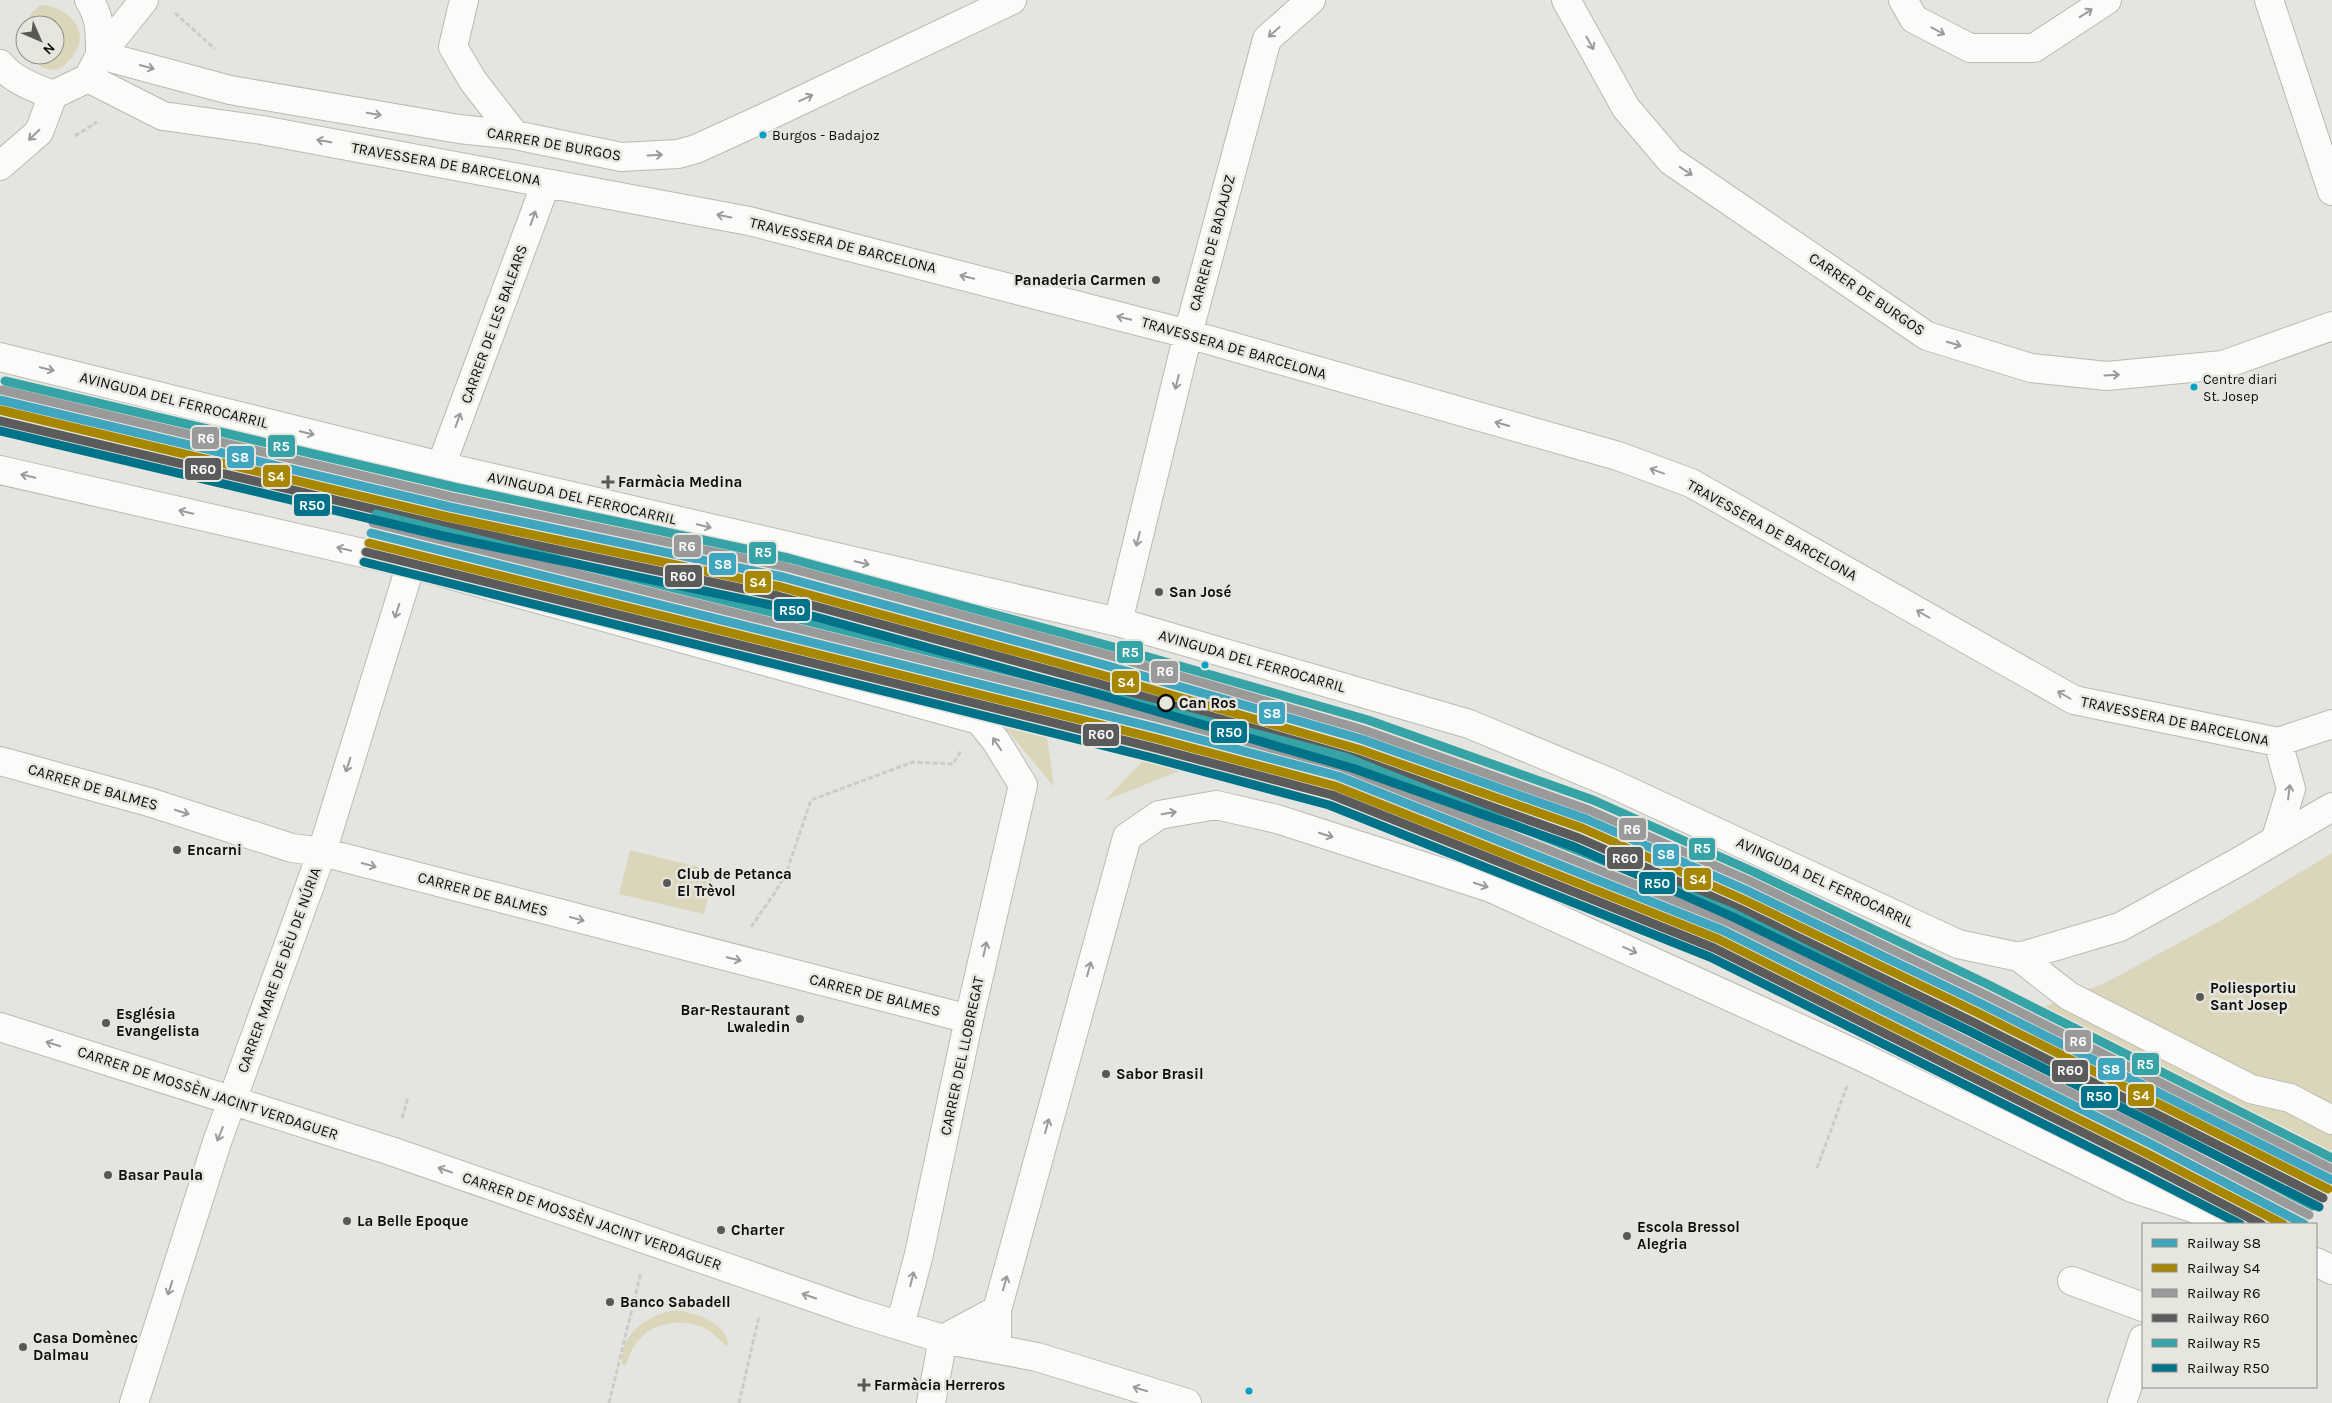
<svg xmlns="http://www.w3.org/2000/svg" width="2332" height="1403" viewBox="0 0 2332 1403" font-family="Karla,sans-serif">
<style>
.green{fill:#dbd6ba;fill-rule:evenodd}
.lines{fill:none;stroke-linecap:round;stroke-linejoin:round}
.minor-casing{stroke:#bab9b6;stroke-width:30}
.path{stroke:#cbcbcb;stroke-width:3;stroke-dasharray:5 2.5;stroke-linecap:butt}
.minor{stroke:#fbfbfa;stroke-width:28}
.rail-1-casing{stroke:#e6e5de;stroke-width:12}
.rail-2-casing{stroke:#e6e5de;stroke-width:12}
.rail-3-casing{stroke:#e6e5de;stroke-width:12}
.rail-4-casing{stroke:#e6e5de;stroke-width:12}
.rail-5-casing{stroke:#e6e5de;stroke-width:12}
.rail-6-casing{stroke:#e6e5de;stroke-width:12}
.rail-1{stroke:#40a5be;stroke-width:9}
.rail-2{stroke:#a78600;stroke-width:9}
.rail-3{stroke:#9a9a9a;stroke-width:9}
.rail-4{stroke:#5b5b5b;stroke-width:9}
.rail-5{stroke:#36a4a7;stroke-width:9}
.rail-6{stroke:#00738a;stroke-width:9}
.oneway{stroke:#9c9b9a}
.bus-dot{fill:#01a1c4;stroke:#e6e5de;stroke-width:2}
.poi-dot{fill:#585855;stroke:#e6e5de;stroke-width:2}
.stop-dot{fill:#e6e5de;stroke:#0d0c0a;stroke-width:2.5}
.labels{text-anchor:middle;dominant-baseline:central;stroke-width:5;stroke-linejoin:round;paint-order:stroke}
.bus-label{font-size:14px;fill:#0d0c0a;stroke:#e6e5de;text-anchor:start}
.street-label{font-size:15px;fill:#0d0c0a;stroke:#e6e5de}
.poi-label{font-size:15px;font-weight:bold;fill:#0d0c0a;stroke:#e6e5de;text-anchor:start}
.stop-label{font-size:15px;font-weight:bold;fill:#0d0c0a;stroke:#e6e5de;text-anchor:start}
.line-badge{stroke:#e6e5de;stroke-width:2}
.badge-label{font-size:14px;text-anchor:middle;font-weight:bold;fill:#fff}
</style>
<rect width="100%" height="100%" fill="#e4e4e0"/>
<path class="green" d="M41 5C63 6 90 26 76 51 46 104 0 30 41 5ZM25 25H55V55H25Z
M998 719 1046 730 1054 787Z
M1146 758 1187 768 1104 801Z
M630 850 714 871 704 914 619 894Z
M2332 853V1161L2031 1012 2105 983 2225 918Z
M676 1310C693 1312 730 1324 728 1346 722 1344 715 1334 708 1330 684 1317 650 1321 635 1345 631 1351 628 1359 625 1366L622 1364C620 1333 649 1314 676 1310Z"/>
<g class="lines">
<defs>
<path id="minor" d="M89 0C101 18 100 34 100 55
M464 0 453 47 473 81 515 135
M1566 0 1626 108 1671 161 1927 336 2031 368 2107 376 2223 365 2332 326
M1903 0 1914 19 1970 48H2034L2107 0
M2269 0 2332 191
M100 55 230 90 459 129 515 135 621 157 678 154 696 149 766 117 1012 0
M0 64C14 81 33 87 53 95L88 78 100 55 144 0
M88 78 163 116 262 130 749 221 1188 334 1618 456 1691 483 2074 700 2278 742 2332 724
M0 166 39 132 53 95
M0 357 441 466 1118 622 1469 724 1611 783 1958 944 2019 957 2120 927 2240 861 2332 807
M441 466 546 183
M0 470 411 564 979 720 996 741 1023 785 969 1019 919 1254 900 1326
M1118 622 1188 334 1267 39 1311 0
M0 761 149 802 292 848 322 852 969 1019
M2276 838 2291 789 2278 742
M2019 957 2069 996 2251 1089 2290 1098 2332 1120
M0 1027 391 1151 855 1312 943 1339 1037 1357 1187 1403
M2316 1262 2332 1270
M2072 1281 2143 1307
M943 1339 997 1310
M997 1348V1310L1127 837 1159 815 1216 805 1277 819 1491 888 1860 1056 2132 1188 2241 1224
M134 1403 217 1142 322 852 411 564
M931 1403 943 1339
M2122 1403 2143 1339"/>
</defs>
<use href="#minor" class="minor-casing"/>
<path class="path" d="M175 13 215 49
M75 136 97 122
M1014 708 1209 761 1211 772
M1133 740 1138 726
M751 927 776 891 787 871 811 800 913 762 953 764 961 751
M402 1118 408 1097
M1817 1168 1847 1086
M609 1403 641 1272
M739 1403 759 1316"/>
<use href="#minor" class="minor"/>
<defs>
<path id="rail-1" d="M0 400 450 507 783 577 1105 665 1361 739 1586 819 1746 890 1980 1003 2332 1180
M371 533 1160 729 1338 776 1722 930 2151 1144 2304 1224"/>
<path id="rail-2" d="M0 410 448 517 781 587 1102 675 1358 749 1582 828 1742 899 1976 1012 2328 1189
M369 543 1158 739 1335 786 1718 939 2146 1153 2283 1224"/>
<path id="rail-3" d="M2 390 452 497 786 567 1108 655 1364 730 1589 810 1750 881 1984 994 2332 1169
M373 523 1162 719 1342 767 1726 921 2155 1135 2309 1215"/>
<path id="rail-4" d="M0 421 445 526 778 596 1100 684 1355 758 1579 838 1738 908 1971 1021 2323 1198
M366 552 1155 748 1332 795 1714 948 2142 1162 2261 1224"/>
<path id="rail-5" d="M5 381 454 487 788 558 1110 646 1368 720 1593 800 1754 872 1989 985 2332 1158
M376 514 1165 710 1345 757 1731 912 2160 1126 2313 1206"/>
<path id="rail-6" d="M0 431 443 536 776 606 1097 694 1352 768 1575 847 1733 917 1967 1030 2319 1207
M364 562 1153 758 1329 805 1710 957 2137 1171 2240 1224"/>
</defs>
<use href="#rail-1" class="rail-1-casing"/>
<use href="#rail-2" class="rail-2-casing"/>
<use href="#rail-3" class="rail-3-casing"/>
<use href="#rail-4" class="rail-4-casing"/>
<use href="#rail-5" class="rail-5-casing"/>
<use href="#rail-6" class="rail-6-casing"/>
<use href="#rail-1" class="rail-1"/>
<use href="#rail-2" class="rail-2"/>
<use href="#rail-3" class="rail-3"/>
<use href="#rail-4" class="rail-4"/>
<use href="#rail-5" class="rail-5"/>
<use href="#rail-6" class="rail-6"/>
</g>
<defs><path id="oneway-shaft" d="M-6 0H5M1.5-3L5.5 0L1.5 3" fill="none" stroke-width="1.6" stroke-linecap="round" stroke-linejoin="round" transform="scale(1.25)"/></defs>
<g class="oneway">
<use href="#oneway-shaft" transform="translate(2086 13) rotate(-33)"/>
<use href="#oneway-shaft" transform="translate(1938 31) rotate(28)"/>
<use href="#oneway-shaft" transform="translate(1274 32) rotate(139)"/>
<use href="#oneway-shaft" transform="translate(1590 43) rotate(61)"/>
<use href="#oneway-shaft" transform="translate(147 67) rotate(15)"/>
<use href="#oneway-shaft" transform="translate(806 98) rotate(-25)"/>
<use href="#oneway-shaft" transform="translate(374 114) rotate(10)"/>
<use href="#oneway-shaft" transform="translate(34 135) rotate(136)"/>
<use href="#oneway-shaft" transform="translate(324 141) rotate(-170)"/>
<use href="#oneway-shaft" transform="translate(655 155) rotate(-3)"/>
<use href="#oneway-shaft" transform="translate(1686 171) rotate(34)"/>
<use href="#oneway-shaft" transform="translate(724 216) rotate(-169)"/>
<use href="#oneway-shaft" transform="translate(533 218) rotate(-70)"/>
<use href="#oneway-shaft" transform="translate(967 277) rotate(-166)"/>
<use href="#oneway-shaft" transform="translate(1124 318) rotate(-166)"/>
<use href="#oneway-shaft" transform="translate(1954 344) rotate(17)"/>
<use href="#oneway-shaft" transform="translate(47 369) rotate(14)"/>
<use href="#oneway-shaft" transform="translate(2112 375) rotate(-3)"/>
<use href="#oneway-shaft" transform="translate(1177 382) rotate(104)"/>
<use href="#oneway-shaft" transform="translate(458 420) rotate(-70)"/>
<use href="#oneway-shaft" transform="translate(1502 424) rotate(-164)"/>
<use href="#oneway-shaft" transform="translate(307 433) rotate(14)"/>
<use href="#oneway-shaft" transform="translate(1657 471) rotate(-160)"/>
<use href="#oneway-shaft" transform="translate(28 476) rotate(-167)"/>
<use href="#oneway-shaft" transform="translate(186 512) rotate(-167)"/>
<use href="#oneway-shaft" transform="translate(704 526) rotate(13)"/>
<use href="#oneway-shaft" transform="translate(1138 539) rotate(104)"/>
<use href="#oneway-shaft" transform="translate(344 549) rotate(-167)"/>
<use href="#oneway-shaft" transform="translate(862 563) rotate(13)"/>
<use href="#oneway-shaft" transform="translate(397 611) rotate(108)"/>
<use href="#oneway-shaft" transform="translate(1923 614) rotate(-150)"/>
<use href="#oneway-shaft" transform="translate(2064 695) rotate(-150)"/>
<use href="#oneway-shaft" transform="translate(997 744) rotate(-124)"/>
<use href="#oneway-shaft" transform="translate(348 765) rotate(108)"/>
<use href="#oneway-shaft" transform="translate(2289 792) rotate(-83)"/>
<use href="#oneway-shaft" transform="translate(182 812) rotate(18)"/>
<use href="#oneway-shaft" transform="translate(1169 813) rotate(-10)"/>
<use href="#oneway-shaft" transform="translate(1326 835) rotate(18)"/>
<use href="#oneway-shaft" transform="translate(369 865) rotate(15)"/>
<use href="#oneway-shaft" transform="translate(1481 885) rotate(18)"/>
<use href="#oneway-shaft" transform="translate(577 919) rotate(15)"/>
<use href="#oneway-shaft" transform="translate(985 949) rotate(-77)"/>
<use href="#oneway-shaft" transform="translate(1630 950) rotate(24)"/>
<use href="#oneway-shaft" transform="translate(734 959) rotate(14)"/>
<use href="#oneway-shaft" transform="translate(1089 969) rotate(-75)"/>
<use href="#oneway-shaft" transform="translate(53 1044) rotate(-162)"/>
<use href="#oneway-shaft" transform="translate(1047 1126) rotate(-75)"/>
<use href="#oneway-shaft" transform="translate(220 1134) rotate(112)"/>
<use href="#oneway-shaft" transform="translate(445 1170) rotate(-161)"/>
<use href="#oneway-shaft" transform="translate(912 1279) rotate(-76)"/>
<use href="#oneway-shaft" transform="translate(1005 1283) rotate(-74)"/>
<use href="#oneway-shaft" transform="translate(170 1288) rotate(108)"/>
<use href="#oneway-shaft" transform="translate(809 1296) rotate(-161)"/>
<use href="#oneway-shaft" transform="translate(1140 1389) rotate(-163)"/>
</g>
<g class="bus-dot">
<circle cx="763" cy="135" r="4.5"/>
<circle cx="2194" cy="387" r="4.5"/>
<circle cx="1205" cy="665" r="4.5"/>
<circle cx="1249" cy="1391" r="4.5"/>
</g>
<g class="poi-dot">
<circle cx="1156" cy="280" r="5"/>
<path d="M605.5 474.5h5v5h5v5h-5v5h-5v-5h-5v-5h5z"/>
<circle cx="1159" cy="592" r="5"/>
<circle cx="177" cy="850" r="5"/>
<circle cx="667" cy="883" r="5"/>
<circle cx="2200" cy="997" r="5"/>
<circle cx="800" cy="1019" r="5"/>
<circle cx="106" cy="1023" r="5"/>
<circle cx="1106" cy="1074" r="5"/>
<circle cx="108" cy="1175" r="5"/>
<circle cx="347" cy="1221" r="5"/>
<circle cx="721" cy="1230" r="5"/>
<circle cx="1627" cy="1236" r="5"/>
<circle cx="610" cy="1302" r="5"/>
<circle cx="23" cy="1347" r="5"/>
<path d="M861.5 1377.5h5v5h5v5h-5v5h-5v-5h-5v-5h5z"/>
</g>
<circle class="stop-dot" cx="1166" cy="703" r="8"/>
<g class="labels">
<g class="bus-label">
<text x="772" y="135">Burgos - Badajoz</text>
<text x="2203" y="379">Centre diari<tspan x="2203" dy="17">St. Josep</tspan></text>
</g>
<g class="street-label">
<text transform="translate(554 144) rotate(10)">CARRER DE BURGOS</text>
<text transform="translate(446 164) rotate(10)">TRAVESSERA DE BARCELONA</text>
<text transform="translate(1212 243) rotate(-75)">CARRER DE BADAJOZ</text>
<text transform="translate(843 245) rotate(14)">TRAVESSERA DE BARCELONA</text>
<text transform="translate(1867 294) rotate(34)">CARRER DE BURGOS</text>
<text transform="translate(494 324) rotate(-70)">CARRER DE LES BALEARS</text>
<text transform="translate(1234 348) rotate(16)">TRAVESSERA DE BARCELONA</text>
<text transform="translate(174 400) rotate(14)">AVINGUDA DEL FERROCARRIL</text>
<text transform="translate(582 498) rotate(13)">AVINGUDA DEL FERROCARRIL</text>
<text transform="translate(1772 530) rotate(29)">TRAVESSERA DE BARCELONA</text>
<text transform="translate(1252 661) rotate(16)">AVINGUDA DEL FERROCARRIL</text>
<text transform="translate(2175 721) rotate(12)">TRAVESSERA DE BARCELONA</text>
<text transform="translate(93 787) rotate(16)">CARRER DE BALMES</text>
<text transform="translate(1825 882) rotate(25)">AVINGUDA DEL FERROCARRIL</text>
<text transform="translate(483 894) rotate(15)">CARRER DE BALMES</text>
<text transform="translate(279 970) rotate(-70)">CARRER MARE DE DÈU DE NÚRIA</text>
<text transform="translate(875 995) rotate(14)">CARRER DE BALMES</text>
<text transform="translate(962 1056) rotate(-78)">CARRER DEL LLOBREGAT</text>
<text transform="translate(208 1093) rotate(18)">CARRER DE MOSSÈN JACINT VERDAGUER</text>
<text transform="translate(592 1221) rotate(19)">CARRER DE MOSSÈN JACINT VERDAGUER</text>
</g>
<g class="poi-label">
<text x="1146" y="280" text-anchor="end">Panaderia Carmen</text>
<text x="618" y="482">Farmàcia Medina</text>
<text x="1169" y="592">San José</text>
<text x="187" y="850">Encarni</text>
<text x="677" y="874">Club de Petanca<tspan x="677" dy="17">El Trèvol</tspan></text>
<text x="2210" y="988">Poliesportiu<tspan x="2210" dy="17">Sant Josep</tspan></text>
<text x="790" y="1010" text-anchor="end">Bar-Restaurant<tspan x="790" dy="17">Lwaledin</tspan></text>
<text x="116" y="1014">Església<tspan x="116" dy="17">Evangelista</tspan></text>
<text x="1116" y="1074">Sabor Brasil</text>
<text x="118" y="1175">Basar Paula</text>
<text x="357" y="1221">La Belle Epoque</text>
<text x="1637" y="1227">Escola Bressol<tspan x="1637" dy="17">Alegria</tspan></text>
<text x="731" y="1230">Charter</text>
<text x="620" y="1302">Banco Sabadell</text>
<text x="33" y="1338">Casa Domènec<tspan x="33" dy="17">Dalmau</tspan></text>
<text x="874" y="1385">Farmàcia Herreros</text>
</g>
<g class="stop-label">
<text x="1179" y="703">Can Ros</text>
</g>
</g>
<g class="line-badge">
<rect x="191" y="426" width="29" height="24" rx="5" fill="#9a9a9a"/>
<rect x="267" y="434" width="29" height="24" rx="5" fill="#36a4a7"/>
<rect x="226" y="445" width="29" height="24" rx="5" fill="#40a5be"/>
<rect x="184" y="457" width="38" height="24" rx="5" fill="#5b5b5b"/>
<rect x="262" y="464" width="29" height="24" rx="5" fill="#a78600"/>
<rect x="293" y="493" width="38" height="24" rx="5" fill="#00738a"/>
<rect x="673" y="534" width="29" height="24" rx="5" fill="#9a9a9a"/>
<rect x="748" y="541" width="29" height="24" rx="5" fill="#36a4a7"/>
<rect x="708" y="552" width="29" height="24" rx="5" fill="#40a5be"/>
<rect x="664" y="564" width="39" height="24" rx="5" fill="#5b5b5b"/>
<rect x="744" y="570" width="28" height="24" rx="5" fill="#a78600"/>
<rect x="773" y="598" width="38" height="24" rx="5" fill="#00738a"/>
<rect x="1116" y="640" width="28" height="24" rx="5" fill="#36a4a7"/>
<rect x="1150" y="660" width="29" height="24" rx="5" fill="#9a9a9a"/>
<rect x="1111" y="670" width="29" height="24" rx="5" fill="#a78600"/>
<rect x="1258" y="701" width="28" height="24" rx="5" fill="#40a5be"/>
<rect x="1210" y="720" width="38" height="24" rx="5" fill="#00738a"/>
<rect x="1082" y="723" width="38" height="24" rx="5" fill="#5b5b5b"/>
<rect x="1618" y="817" width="29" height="24" rx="5" fill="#9a9a9a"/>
<rect x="1688" y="837" width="28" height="24" rx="5" fill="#36a4a7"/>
<rect x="1652" y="843" width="28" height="24" rx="5" fill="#40a5be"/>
<rect x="1606" y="846" width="38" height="24" rx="5" fill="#5b5b5b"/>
<rect x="1683" y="867" width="29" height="24" rx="5" fill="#a78600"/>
<rect x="1638" y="871" width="38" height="24" rx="5" fill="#00738a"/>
<rect x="2064" y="1029" width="28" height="24" rx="5" fill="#9a9a9a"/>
<rect x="2131" y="1052" width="29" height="24" rx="5" fill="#36a4a7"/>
<rect x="2097" y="1057" width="29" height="24" rx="5" fill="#40a5be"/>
<rect x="2051" y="1059" width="38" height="24" rx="5" fill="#5b5b5b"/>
<rect x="2127" y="1083" width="28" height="24" rx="5" fill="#a78600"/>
<rect x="2080" y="1085" width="39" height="24" rx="5" fill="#00738a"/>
</g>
<g class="badge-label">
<text x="206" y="443">R6</text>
<text x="281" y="451">R5</text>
<text x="240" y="462">S8</text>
<text x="203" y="474">R60</text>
<text x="276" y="481">S4</text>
<text x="312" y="510">R50</text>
<text x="687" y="551">R6</text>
<text x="763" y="557">R5</text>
<text x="723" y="569">S8</text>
<text x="683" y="581">R60</text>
<text x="758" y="587">S4</text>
<text x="792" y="615">R50</text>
<text x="1130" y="657">R5</text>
<text x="1165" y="676">R6</text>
<text x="1126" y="687">S4</text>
<text x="1272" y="718">S8</text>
<text x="1229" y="737">R50</text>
<text x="1101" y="739">R60</text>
<text x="1632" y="834">R6</text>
<text x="1702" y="853">R5</text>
<text x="1666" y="859">S8</text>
<text x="1625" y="863">R60</text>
<text x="1698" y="884">S4</text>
<text x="1657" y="888">R50</text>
<text x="2078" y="1046">R6</text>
<text x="2145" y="1069">R5</text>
<text x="2111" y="1074">S8</text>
<text x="2070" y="1075">R60</text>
<text x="2141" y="1100">S4</text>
<text x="2099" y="1101">R50</text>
</g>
<rect x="2142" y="1223" width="175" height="165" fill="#e6e5de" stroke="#8f8e89"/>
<rect x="2152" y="1239" width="25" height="8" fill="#40a5be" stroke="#8f8e89"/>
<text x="2187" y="1248" font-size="15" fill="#0d0c0a">Railway S8</text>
<rect x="2152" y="1264" width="25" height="8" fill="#a78600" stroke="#8f8e89"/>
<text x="2187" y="1273" font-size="15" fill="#0d0c0a">Railway S4</text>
<rect x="2152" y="1289" width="25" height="8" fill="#9a9a9a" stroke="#8f8e89"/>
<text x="2187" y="1298" font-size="15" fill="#0d0c0a">Railway R6</text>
<rect x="2152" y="1314" width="25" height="8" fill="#5b5b5b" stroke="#8f8e89"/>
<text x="2187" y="1323" font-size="15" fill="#0d0c0a">Railway R60</text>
<rect x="2152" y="1339" width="25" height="8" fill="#36a4a7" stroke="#8f8e89"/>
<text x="2187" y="1348" font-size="15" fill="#0d0c0a">Railway R5</text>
<rect x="2152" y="1364" width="25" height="8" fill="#00738a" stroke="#8f8e89"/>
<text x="2187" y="1373" font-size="15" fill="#0d0c0a">Railway R50</text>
<g transform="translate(40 40) rotate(135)"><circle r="24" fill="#e6e5de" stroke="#8f8e89"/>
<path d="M0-4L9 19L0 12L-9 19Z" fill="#585855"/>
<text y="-8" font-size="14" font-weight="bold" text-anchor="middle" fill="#0d0c0a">N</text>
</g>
</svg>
